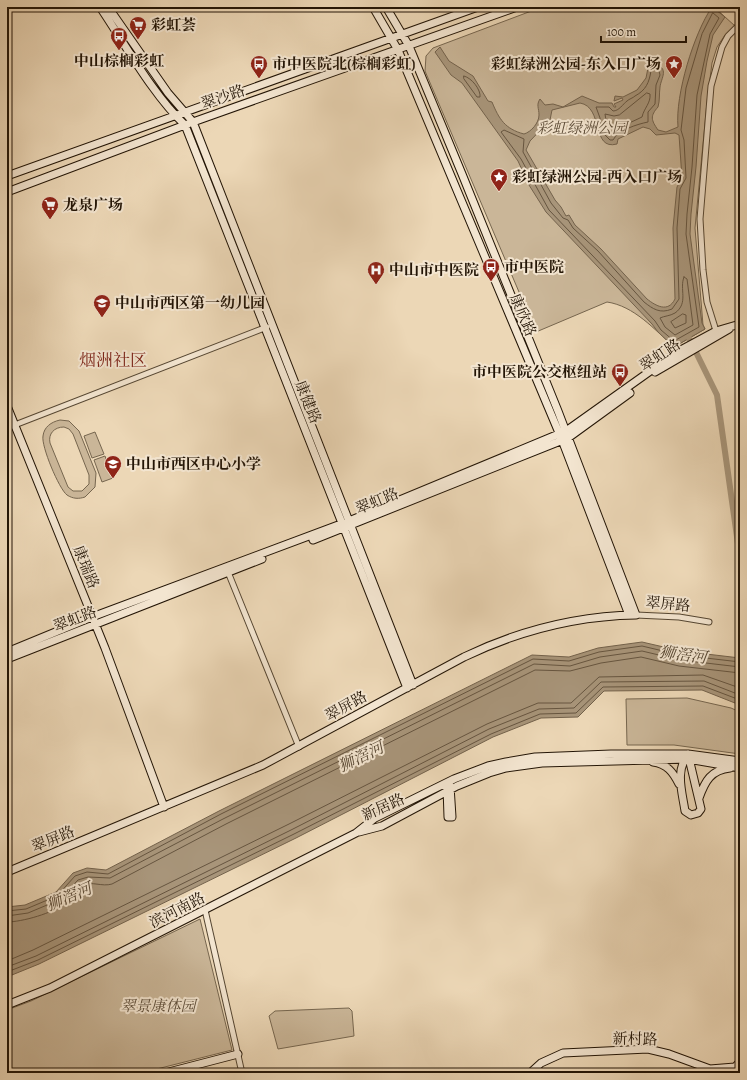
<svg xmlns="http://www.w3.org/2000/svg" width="747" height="1080" viewBox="0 0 747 1080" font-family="Alegreya,'Noto Serif SC',serif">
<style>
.green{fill:#cab698;stroke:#76664f;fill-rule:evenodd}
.water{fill:#a8957a;stroke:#73624c;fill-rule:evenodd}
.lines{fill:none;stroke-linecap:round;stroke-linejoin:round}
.shore{stroke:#665540;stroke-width:1}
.canal{stroke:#a8957a;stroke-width:6}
.street-casing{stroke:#554632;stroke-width:7}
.secondary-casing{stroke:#231506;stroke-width:9}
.street{stroke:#f3e5d0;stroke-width:5}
.secondary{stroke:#f3e5d0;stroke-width:7}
.labels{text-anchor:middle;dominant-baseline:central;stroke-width:4;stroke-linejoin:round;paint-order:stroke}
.poi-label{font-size:15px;font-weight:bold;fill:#231506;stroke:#f3e5d0;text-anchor:start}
.street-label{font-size:15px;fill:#231506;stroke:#f3e5d0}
.park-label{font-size:15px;font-style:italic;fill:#5d4d39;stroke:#f3e5d0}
.water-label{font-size:16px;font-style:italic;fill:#584834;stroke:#f3e5d0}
.quarter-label{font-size:17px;fill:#7a1f14;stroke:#f3e5d0}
</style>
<rect width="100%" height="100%" fill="#ecd7b6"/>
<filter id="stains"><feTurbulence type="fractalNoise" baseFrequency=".005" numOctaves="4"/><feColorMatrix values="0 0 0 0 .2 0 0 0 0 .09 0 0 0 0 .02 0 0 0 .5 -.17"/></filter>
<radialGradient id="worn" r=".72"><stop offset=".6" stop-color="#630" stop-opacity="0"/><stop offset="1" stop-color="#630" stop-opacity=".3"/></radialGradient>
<path class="green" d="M542 7H714L735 26 725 35 717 47 712 63 707 102 695 228 703 325 705 329 674 347C654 329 634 306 607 302L536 332 425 71 426 56 433 48Z
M60 420 69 421 79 431 96 473 95 487 85 497C79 499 73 499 67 495 59 489 41 446 43 436 44 427 51 422 60 420ZM64 427 69 429 73 434 89 475V484L82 491H73L68 487 50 443C48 434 54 427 64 427Z
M95 432 104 454 92 458 84 436Z
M105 456 113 478 102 482 94 460Z
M687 698 731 708 740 712V754L674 745H627L626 699Z
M200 919 232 1050 141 1073H7V1010L31 1001Z
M349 1008 352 1011 354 1036 278 1049 269 1016 275 1011Z"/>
<path class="water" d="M712 7 725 17 713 35 707 61 701 96 696 167 691 214 690 234 702 323 705 329 674 347 658 332 652 324 546 212 529 185 518 161 462 83 451 75 435 52 440 47 449 61 473 76 488 101 492 102C499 119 505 129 524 134 531 132 539 123 539 115 539 108 536 105 540 99L545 105 553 104 563 107 582 96 599 103H612L614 107H616L614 104 623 100 622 98 614 101 615 96 623 97 637 90 646 78 648 68 654 64C670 68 661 78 660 87 659 94 660 100 658 107 650 116 651 120 658 130L666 132 678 127C675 95 694 33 712 7ZM580 103C604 107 591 151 617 144L618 139 643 127 650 129 656 135 675 133 679 135 682 178 677 187 673 228 675 299C668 313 656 306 647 299L601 249 575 225 569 215 566 216 561 207 555 200 526 150 530 141 550 120 552 110Z
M642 642 681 651 740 658V705L702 690 604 691 578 717 541 718 493 737 296 838 39 964 7 977V907L25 905 56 892 73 873 87 868 106 870 219 811 532 655 569 657 598 648Z"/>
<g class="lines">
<path class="shore" d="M713 13 719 18 710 34 697 95 692 167 687 214 686 234 699 327 674 341 661 330 655 321 549 210 521 159 501 132 504 130 524 139 523 152 551 203 563 218 568 220 573 228 598 251 644 302C653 309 660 314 672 309L679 299 677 228 680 189 686 178 684 140 681 130 686 88 702 34Z
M655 68 659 71 660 75 656 85 655 104 648 112V122C638 124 618 130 613 140H610L602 132 600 118 596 107H609L613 111C619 111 623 104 627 101 629 99 633 98 635 96 646 90 649 83 651 71Z
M464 76C472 78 481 90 480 97H477L464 79Z
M647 93 650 94C651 103 644 108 642 117L608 133 605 114 614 116 619 115Z
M684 277 687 279 693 325 675 335 665 327 660 318C664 316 670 316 675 313 689 303 679 289 684 277Z
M683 314 686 315V323L675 328 671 322Z
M7 911 26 909 57 896 75 876 87 872 108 874 221 814 533 659 569 661 599 652 642 646 680 655 740 662
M7 916 28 913 59 900 78 880 88 877 110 878 223 819 534 664 570 666 600 657 642 651 680 660 740 667
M7 922C22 922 54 913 65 903 72 898 74 889 82 885 92 881 102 887 112 884L226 824 535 670 570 671 601 663 641 657 679 666 740 673
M7 961 33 950 289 824 487 724 538 703H571L599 677 703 675 740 688
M7 967 36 956 291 830 489 729 539 709 574 708 601 682 704 681 740 695
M7 972 38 960 294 834 491 734 540 714 576 713 603 687 703 686 740 700"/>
<path class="canal" d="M689 338 717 395 740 558"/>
<defs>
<path id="street" d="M717 334 707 302 703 270 700 219 711 86 722 47 728 36 740 24
M7 428 267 327
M228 572 299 747
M636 615 679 617 709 622
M205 910 242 1073"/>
<path id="secondary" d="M100 7C125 44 153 95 185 125L407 688
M108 7 168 93 193 122 413 685
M373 7 398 50 562 440 629 615
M739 7 740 8
M7 176 478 7
M7 192 193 122 517 7
M655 372 729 329
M7 406 105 648 164 807
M313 540 568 438 630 393
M7 652 92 617 349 521 566 431 677 352 716 331 740 324
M7 659 262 559
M688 754 701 809 698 813 691 815 685 811C682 791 675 771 688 754Z
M653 762C667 764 673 772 679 784
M447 787 448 817H452L450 786
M699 798C705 781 711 770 730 768
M359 832 382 826 457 786 489 773 506 768 542 763 688 759 740 768
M7 872 263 765 464 657C518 631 576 616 636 615L558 411 462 174 409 46 386 7
M7 1005 50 988 356 833 375 818 454 779 488 766 506 762 535 757 611 754H688L740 761
M165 1073 238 1054
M530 1073 541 1063 563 1053 648 1049 669 1054 710 1069 735 1067 740 1062"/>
</defs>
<use href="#street" class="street-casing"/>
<use href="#secondary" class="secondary-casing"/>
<use href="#street" class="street"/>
<use href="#secondary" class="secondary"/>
</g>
<defs>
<symbol id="supermarket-pin" viewBox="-11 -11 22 30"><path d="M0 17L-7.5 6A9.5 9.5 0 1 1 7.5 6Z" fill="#8f2418" stroke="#f3e5d0"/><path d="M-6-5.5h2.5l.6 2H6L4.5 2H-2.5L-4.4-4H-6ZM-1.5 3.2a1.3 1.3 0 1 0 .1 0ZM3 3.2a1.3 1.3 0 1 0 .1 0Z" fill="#fff"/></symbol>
<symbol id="bus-pin" viewBox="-11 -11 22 30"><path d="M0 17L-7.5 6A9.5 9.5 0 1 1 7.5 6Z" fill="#8f2418" stroke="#f3e5d0"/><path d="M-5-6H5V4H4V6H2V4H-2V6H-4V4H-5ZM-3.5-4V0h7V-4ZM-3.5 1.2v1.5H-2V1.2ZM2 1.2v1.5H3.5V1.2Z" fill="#fff"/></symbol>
<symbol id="sight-pin" viewBox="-11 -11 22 30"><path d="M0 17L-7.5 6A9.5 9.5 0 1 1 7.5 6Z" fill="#8f2418" stroke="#f3e5d0"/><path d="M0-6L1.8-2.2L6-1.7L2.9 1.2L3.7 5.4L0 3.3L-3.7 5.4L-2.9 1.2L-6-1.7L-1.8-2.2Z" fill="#fff"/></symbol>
<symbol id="hospital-pin" viewBox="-11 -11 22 30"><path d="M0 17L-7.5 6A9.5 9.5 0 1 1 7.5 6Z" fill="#8f2418" stroke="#f3e5d0"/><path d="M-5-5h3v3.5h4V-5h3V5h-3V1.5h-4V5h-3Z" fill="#fff"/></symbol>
<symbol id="school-pin" viewBox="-11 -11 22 30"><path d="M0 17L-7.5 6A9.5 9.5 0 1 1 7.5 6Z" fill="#8f2418" stroke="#f3e5d0"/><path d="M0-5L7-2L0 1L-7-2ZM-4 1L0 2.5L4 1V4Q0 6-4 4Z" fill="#fff"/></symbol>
</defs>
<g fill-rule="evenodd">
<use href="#supermarket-pin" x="128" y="15" width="20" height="27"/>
<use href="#bus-pin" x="109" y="26" width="20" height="27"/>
<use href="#bus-pin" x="249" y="54" width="20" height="27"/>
<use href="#sight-pin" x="664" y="54" width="20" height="27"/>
<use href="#sight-pin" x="489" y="167" width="20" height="27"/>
<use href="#supermarket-pin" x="40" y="195" width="20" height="27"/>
<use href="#bus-pin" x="481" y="257" width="20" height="27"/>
<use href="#hospital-pin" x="366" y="260" width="20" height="27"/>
<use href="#school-pin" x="92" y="293" width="20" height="27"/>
<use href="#bus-pin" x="610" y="362" width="20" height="27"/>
<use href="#school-pin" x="103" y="454" width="20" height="27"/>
</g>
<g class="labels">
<g class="poi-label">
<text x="151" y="25">彩虹荟</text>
<text x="119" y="61" text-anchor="middle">中山棕榈彩虹</text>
<text x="272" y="64">市中医院北(棕榈彩虹)</text>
<text x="661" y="64" text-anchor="end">彩虹绿洲公园-东入口广场</text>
<text x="512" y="177">彩虹绿洲公园-西入口广场</text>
<text x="63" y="205">龙泉广场</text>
<text x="504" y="267">市中医院</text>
<text x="389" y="270">中山市中医院</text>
<text x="115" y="303">中山市西区第一幼儿园</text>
<text x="607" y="372" text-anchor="end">市中医院公交枢纽站</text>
<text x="126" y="464">中山市西区中心小学</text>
</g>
<g class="street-label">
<text transform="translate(223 97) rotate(-19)">翠沙路</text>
<text transform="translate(523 315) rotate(67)">康欣路</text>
<text transform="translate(660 355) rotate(-33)">翠虹路</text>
<text transform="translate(308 402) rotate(68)">康健路</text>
<text transform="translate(377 501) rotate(-22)">翠虹路</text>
<text transform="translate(86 567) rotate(68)">康瑞路</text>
<text transform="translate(668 604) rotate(5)">翠屏路</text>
<text transform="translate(75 619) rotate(-21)">翠虹路</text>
<text transform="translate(346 706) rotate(-29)">翠屏路</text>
<text transform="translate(383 807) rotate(-24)">新居路</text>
<text transform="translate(53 839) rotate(-22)">翠屏路</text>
<text transform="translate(177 910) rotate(-27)">滨河南路</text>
<text transform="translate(635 1039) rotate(1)">新村路</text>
</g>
<g class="park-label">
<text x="582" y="128">彩虹绿洲公园</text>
<text x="158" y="1006">翠景康体园</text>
</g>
<g class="water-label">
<text transform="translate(683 655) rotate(7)">狮滘河</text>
<text transform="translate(361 757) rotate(-26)">狮滘河</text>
<text transform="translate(69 897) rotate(-23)">狮滘河</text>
</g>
<g class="quarter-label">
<text x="113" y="360">烟洲社区</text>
</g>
</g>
<rect width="747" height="1080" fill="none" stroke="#ecd7b6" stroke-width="24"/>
<rect x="8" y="8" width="731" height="1064" fill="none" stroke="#231506" stroke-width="2"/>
<rect x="12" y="12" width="723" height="1056" fill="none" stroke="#231506"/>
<path d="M601 36v6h85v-6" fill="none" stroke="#231506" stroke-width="2"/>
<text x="607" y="36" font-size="12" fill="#231506" stroke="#f3e5d0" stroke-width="3" paint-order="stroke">100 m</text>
<rect width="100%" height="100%" filter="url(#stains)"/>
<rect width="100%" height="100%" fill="url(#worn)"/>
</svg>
